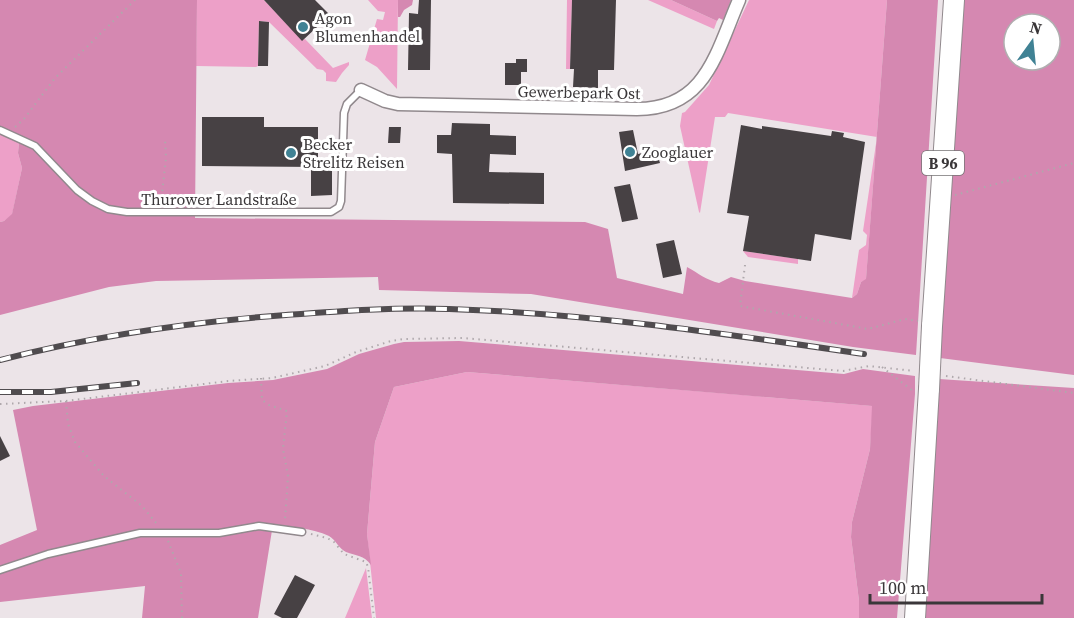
<svg xmlns="http://www.w3.org/2000/svg" width="1074" height="618" viewBox="0 0 1074 618" font-family="'Source Serif 4',serif">
<style>
.green{fill:#eda0c8}
.forest{fill:#d588b1;fill-rule:evenodd}
.building{fill:#474144}
.lines{fill:none;stroke-linecap:round;stroke-linejoin:round}
.lane-casing{stroke:#91898d;stroke-width:9}
.street-casing{stroke:#91898d;stroke-width:15}
.primary-casing{stroke:#91898d;stroke-width:22}
.path{stroke:#afa8ac;stroke-width:2;stroke-dasharray:1.5 4.5;stroke-linecap:butt}
.lane{stroke:#fff;stroke-width:6}
.street{stroke:#fff;stroke-width:12}
.primary{stroke:#fff;stroke-width:20}
.rail-casing{stroke:#504c4f;stroke-width:6}
.rail{stroke:#fff;stroke-width:4;stroke-dasharray:11;stroke-linecap:butt}
.primary-bridge-casing{stroke:#91898d;stroke-width:22;stroke-linecap:butt}
.primary-bridge{stroke:#fff;stroke-width:20}
.poi-dot{fill:#408294;stroke:#fff;stroke-width:2}
.labels{text-anchor:middle;dominant-baseline:central;stroke-width:6;stroke-linejoin:round;paint-order:stroke}
.shield{fill:#fff;stroke:#757374;stroke-width:1.5}
.shield-label{font-size:15px;font-weight:bold;fill:#3a3739}
.poi-label{font-size:16px;fill:#3a3739;stroke:#fff;text-anchor:start}
.street-label{font-size:16px;fill:#3a3739;stroke:#fff}
</style>
<rect width="100%" height="100%" fill="#ece4e8"/>
<path class="green" d="M197 0H264L302 40 305 39 333 68 349 62V65L342 73 336 82 326 81V73L323 70 317 69 269 22 259 21 258 66 256 67 196 66Z
M368 0H398L397 89 377 67 365 60 377 19 383 20 385 12 378 11Z
M567 0H572L570 69H566Z
M648 0H671L717 21 714 29Z
M749 0H887L866 280 861 282 857 294 852 298 859 250 866 245 867 235 863 231 877 137 728 113 725 117H715L700 213 699 212 680 126 682 113 685 112 709 85Z
M0 134 19 142 18 153 22 168 12 215 4 221 0 222Z
M743 251 798 259V264L748 257Z
M467 372 873 406 870 449 852 522 851 537 859 601V618H376L367 534 375 442 394 387Z
M366 568 372 618H345Z"/>
<path class="forest" d="M0 0H197L195 218 585 222 608 229 617 278 683 294 687 267C698 273 706 280 719 283L731 277 745 281 852 298 857 294 861 282 866 279 887 0H938L916 355 853 347 531 294 379 290 378 277 156 281 109 287 0 315V222L4 221 12 214 22 168 18 153 19 142 17 134 0 127Z
M398 0H413L412 5 404 10 400 17H398Z
M671 0H731L723 20 719 18 717 21Z
M962 0H1074V375L940 358 942 328 939 327ZM1014 24H1050V60H1014Z
M459 341 844 374 863 369 915 376V394L897 618H859V601L851 537 852 522 870 449 872 406 467 372 394 387 375 442 367 534 371 565C364 555 356 556 346 552 339 549 336 540 329 536 312 528 291 527 273 524L258 618H142L145 586 0 602V545L37 530 13 410 33 406 228 383 273 380 327 369 359 354 394 344 404 342Z
M939 379 1074 388V618H922Z"/>
<path class="building" d="M264 0H315L330 15 302 41Z
M419 0H431L430 70H408L409 13 418 14Z
M572 0H616L614 70H598V88L573 87 574 69H570Z
M259 21 269 22 268 66H258Z
M516 59H527V72H521V85H505V63H516Z
M202 117H264V127H318V167L202 166Z
M452 123 490 124V135L516 136V155L490 154 489 172 544 173V204L453 203 452 154 437 153V135H451Z
M741 125 762 129V126L831 136 832 131 844 133 843 137 865 142 851 240 815 234 811 261 743 251 749 216 727 213Z
M389 127H401L400 143H388Z
M633 130 638 154 656 150 660 163 625 171 619 132Z
M311 167H332V195L311 196Z
M630 184 638 219 622 222 614 187Z
M674 240 682 274 663 278 656 244Z
M0 436 10 456 0 461Z
M295 575 315 585 297 618H282L274 614Z"/>
<g class="lines">
<defs>
<path id="lane" d="M0 130 35 146 77 190 92 201 108 209 127 212H331L339 207 341 201 344 113 347 104 361 90
M0 570 48 554 140 533H219L259 526 302 532"/>
<path id="street" d="M361 90 385 101 398 104 637 109C706 109 716 53 739 0"/>
<path id="primary" d="M932 326 954 0
M915 618 929 389"/>
</defs>
<use href="#lane" class="lane-casing"/>
<use href="#street" class="street-casing"/>
<use href="#primary" class="primary-casing"/>
<path class="path" d="M15 127 24 119 55 78 135 0
M955 195 1074 163
M161 203 166 158 165 138
M745 265 740 306 868 329 905 319 918 321
M882 367 913 391
M946 376 1074 393
M261 378 262 400 269 405 287 411 283 449 288 476 285 520
M66 401 68 424 75 442 104 476 142 506 157 524
M0 404 66 401 228 381 272 378 325 366 356 352 391 341 404 339 463 338 843 371 869 366 914 371
M311 534 327 538 334 542 344 554 366 562 368 567 374 618
M168 541 181 573 182 618"/>
<use href="#lane" class="lane"/>
<use href="#street" class="street"/>
<use href="#primary" class="primary"/>
<defs>
<path id="rail" d="M0 360C93 336 190 322 286 315 341 311 395 307 449 309 588 313 726 334 864 354
M0 392H51L137 383"/>
</defs>
<use href="#rail" class="rail-casing"/>
<use href="#rail" class="rail"/>
<defs>
<path id="primary-bridge" d="M929 389 932 326"/>
</defs>
<use href="#primary-bridge" class="primary-bridge-casing"/>
<use href="#primary-bridge" class="primary-bridge"/>
</g>
<g class="poi-dot">
<circle cx="303" cy="27" r="6"/>
<circle cx="630" cy="152" r="6"/>
<circle cx="291" cy="153" r="6"/>
</g>
<g class="labels">
<rect class="shield" x="922" y="151" width="42" height="24" rx="4.5"/>
<g class="shield-label">
<text x="943" y="163">B 96</text>
</g>
<g class="poi-label">
<text x="315" y="18">Agon<tspan x="315" dy="18">Blumenhandel</tspan></text>
<text x="303" y="144">Becker<tspan x="303" dy="18">Strelitz Reisen</tspan></text>
<text x="642" y="152">Zooglauer</text>
</g>
<g class="street-label">
<text transform="translate(579 92) rotate(1)">Gewerbepark Ost</text>
<text x="219" y="199">Thurower Landstraße</text>
</g>
</g>
<g transform="translate(1032 42) rotate(15)"><circle r="28" fill="#ffffff" stroke="#b0afb0" stroke-width="1.5"/>
<path d="M0-4.5L10 22L0 15L-10 22Z" fill="#408294"/>
<text y="-9" font-size="16" font-weight="bold" text-anchor="middle" fill="#3a3739">N</text>
</g>
<path d="M870 594v9h172v-9" fill="none" stroke="#3a3739" stroke-width="3"/>
<text x="879" y="594" font-size="18" fill="#3a3739" stroke="#ffffff" stroke-width="4.5" paint-order="stroke">100 m</text>
</svg>
